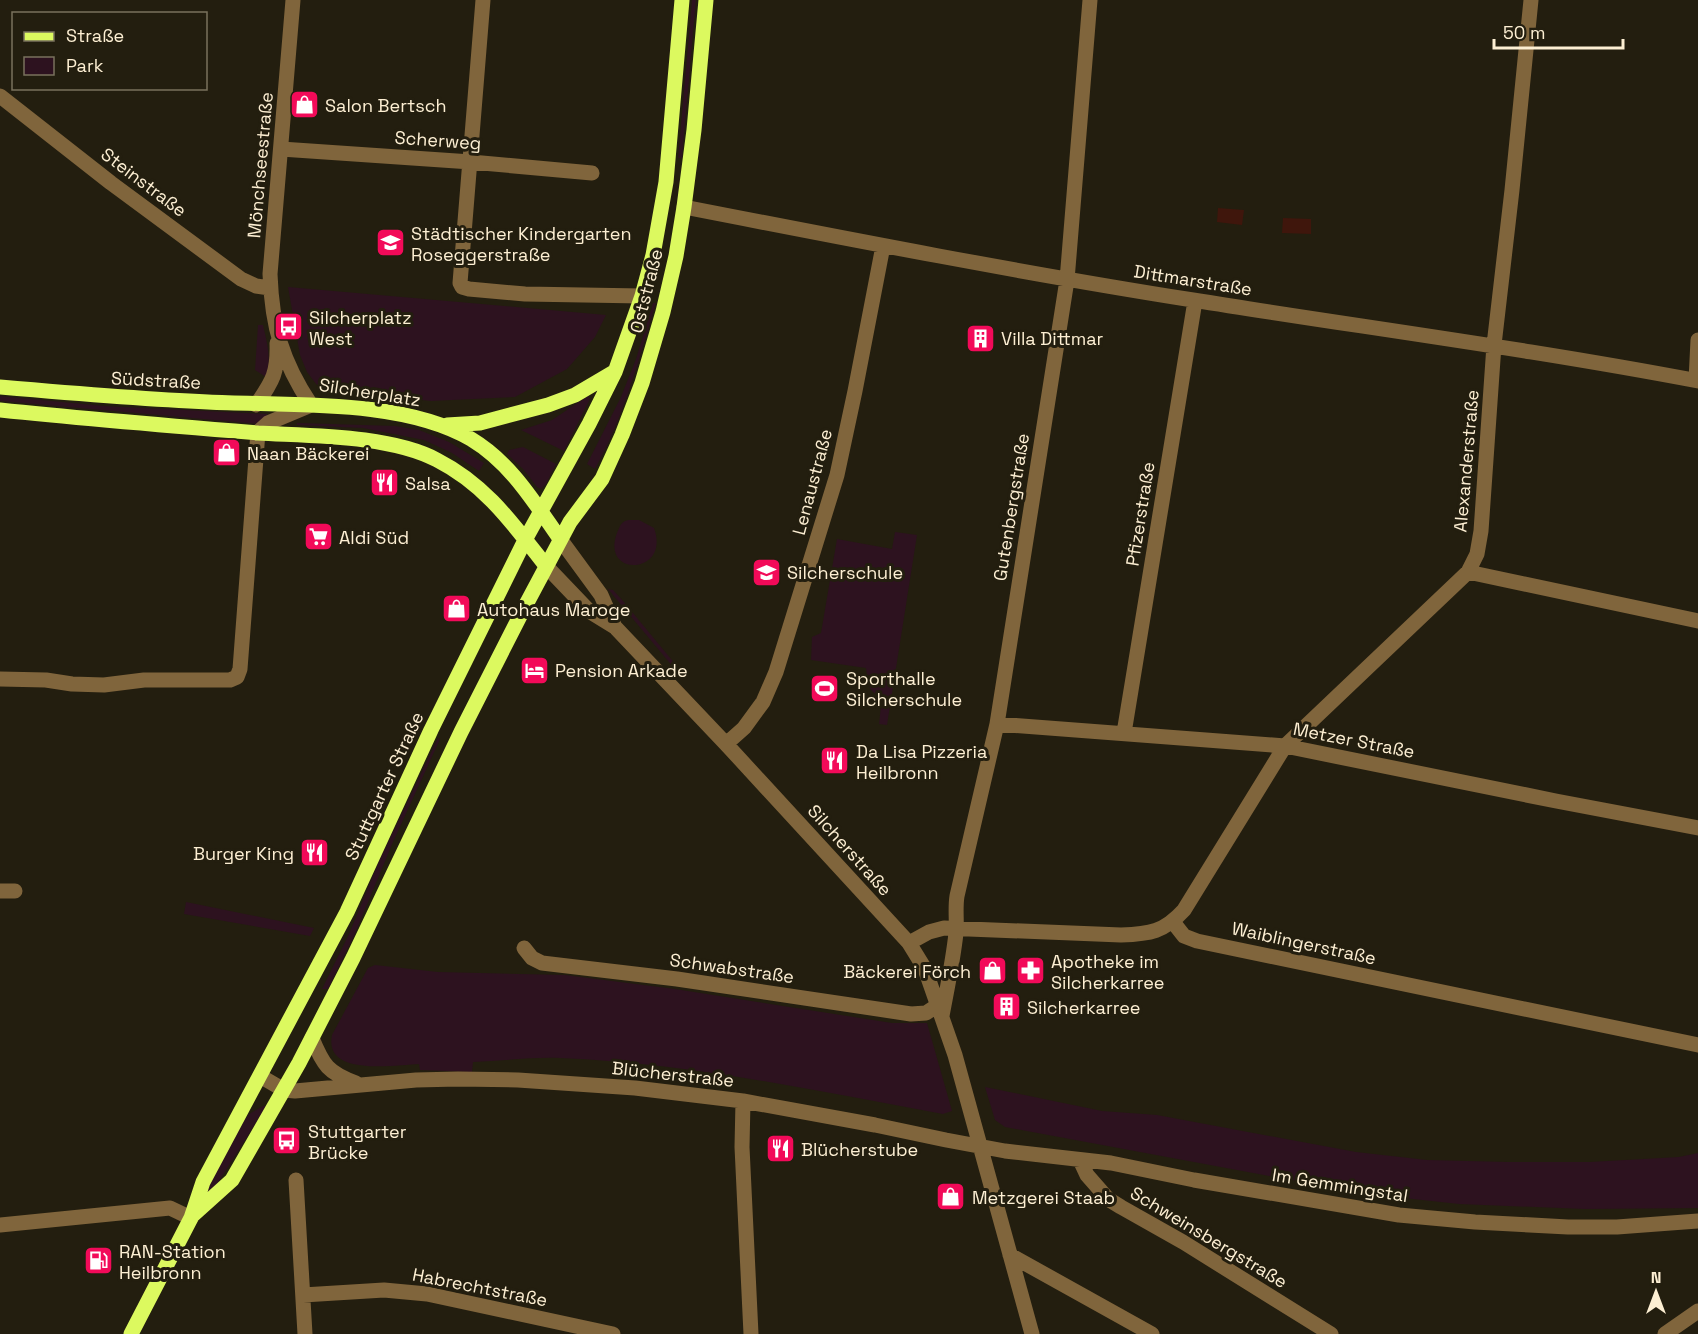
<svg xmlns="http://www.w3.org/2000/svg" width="1698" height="1334" viewBox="0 0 1698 1334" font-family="'Space Grotesk',sans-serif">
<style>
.green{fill:#2d121f}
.water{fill:#3f160c}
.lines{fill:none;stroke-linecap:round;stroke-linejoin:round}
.minor{stroke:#80653c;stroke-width:15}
.major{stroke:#dcf95f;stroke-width:15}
.labels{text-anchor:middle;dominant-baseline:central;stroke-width:6;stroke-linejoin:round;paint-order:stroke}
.poi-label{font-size:18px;fill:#fdefd3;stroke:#231e0f;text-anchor:start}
.street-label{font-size:18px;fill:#fdefd3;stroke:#231e0f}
</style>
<rect width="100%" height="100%" fill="#231e0f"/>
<path class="green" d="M692 0H696L682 158H678Z
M288 287 606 315 595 337 567 369 515 397 431 401 320 389 307 372 300 355Z
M653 303H656C639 359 624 417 595 469L587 464 621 397 636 359Z
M258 325H263C267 343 272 359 266 377L255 370Z
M0 396 104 406 267 414V417L259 424 0 401Z
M588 396 590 399 564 451 521 430 552 420Z
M297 423 395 426 419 430 449 442 484 463 479 471 452 453 424 440 363 428 297 425Z
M523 447 556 464 546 484 541 489 537 487 524 470 507 454 509 450Z
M629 520H639L654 528C671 575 600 578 617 533 620 526 621 521 629 520Z
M895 532 917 535 887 725 879 724 882 697C867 692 868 682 866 668L811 660 812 637 821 633 837 539 892 549Z
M608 589 613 590 623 601 685 676 684 680Z
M438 738 440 739 393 842 354 936 328 989H322L349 934 379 861Z
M186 902 314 928 310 936 184 914Z
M375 965 438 972 565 975 675 989 892 1023H927L952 1111 943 1114C816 1091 689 1063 560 1058 531 1057 502 1061 473 1062L472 1072 420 1070 419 1064C396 1065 323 1077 332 1035L368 968Z
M985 1087 1102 1111 1157 1115 1356 1152 1427 1160 1508 1162H1590L1679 1157 1698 1153V1208L1585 1209 1459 1204 1367 1194 1005 1127 995 1120Z
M263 1106H265L264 1110 214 1189 204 1197 202 1192 241 1125 249 1114Z"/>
<path class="water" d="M1218 208 1244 210 1242 225 1217 222Z
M1283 218 1311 219V234L1282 233Z"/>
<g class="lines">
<path class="minor" d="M483 0 460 283 462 287 469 289 525 294 642 296
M0 96 111 183 241 279 256 286 270 288
M281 149 471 162 592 173
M684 207C853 240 1022 273 1193 300 1361 327 1530 349 1698 381
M1696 380 1698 340
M256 405C273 381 278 372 277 343
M560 539 601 595 615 627
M546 566 589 611 615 627 726 744 909 943 925 969 955 1055 1032 1334
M1468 572 1698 621
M0 679 46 680 72 684 104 685 144 680H230L237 677 240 669 258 432 268 423 311 405C282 361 272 327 270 274L293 0
M997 724 1285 746 1556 801 1698 828
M1124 733 1195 301
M726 744 744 728 763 702 776 672 837 475 855 391 883 246
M0 891H15
M1173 922 1184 936 1197 941 1698 1045
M909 943 929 932 944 928 1121 935C1150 934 1164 932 1184 910L1285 746 1468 572 1477 554 1481 531 1494 345 1512 190 1531 0
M524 948 532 958 542 963 677 979 911 1014 926 1013 938 1005
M942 1016C947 989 953 961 956 933 957 920 955 908 957 896L997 724 1067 280 1090 0
M312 1038C323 1065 328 1073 356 1083
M260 1076 284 1090 295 1091 416 1080 458 1079 518 1080 635 1088 743 1101 875 1125 946 1140 1005 1151 1111 1163 1194 1180 1399 1215 1475 1222 1568 1227H1617L1698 1221
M743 1101 742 1147 751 1334
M1080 1160 1087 1175 1108 1199 1121 1207 1183 1242 1331 1334
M296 1180 305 1334
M0 1225 170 1208 191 1218
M1010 1255 1152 1334
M303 1295 384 1290 427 1294 613 1334
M1665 1334 1698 1311"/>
<path class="major" d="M0 387C69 393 139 399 208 402 287 406 401 398 471 439 511 463 534 502 560 539
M0 410C86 419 172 426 258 433 311 436 390 435 437 460 486 485 513 524 546 566
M447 425 480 423 548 405 575 395 614 372
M192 1216 232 1180 299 1063 353 958 461 732 521 614 570 522 602 479 622 435 642 383 663 312 676 256 684 207 694 130 706 0
M131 1334 191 1218 203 1182 347 912 431 730 525 540 589 424 615 372 642 296 653 255 666 182 682 0"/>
</g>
<defs>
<symbol id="shop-square" viewBox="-11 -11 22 22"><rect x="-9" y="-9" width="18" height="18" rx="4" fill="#f20a59" stroke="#231e0f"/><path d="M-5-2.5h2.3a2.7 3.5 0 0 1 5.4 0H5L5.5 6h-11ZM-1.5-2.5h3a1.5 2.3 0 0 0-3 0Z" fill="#fff"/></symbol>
<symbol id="school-square" viewBox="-11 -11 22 22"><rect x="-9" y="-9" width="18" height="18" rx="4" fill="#f20a59" stroke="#231e0f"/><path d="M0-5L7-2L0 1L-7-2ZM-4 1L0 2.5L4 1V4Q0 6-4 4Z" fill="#fff"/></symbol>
<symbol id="bus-square" viewBox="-11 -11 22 22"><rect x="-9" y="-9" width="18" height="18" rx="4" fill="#f20a59" stroke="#231e0f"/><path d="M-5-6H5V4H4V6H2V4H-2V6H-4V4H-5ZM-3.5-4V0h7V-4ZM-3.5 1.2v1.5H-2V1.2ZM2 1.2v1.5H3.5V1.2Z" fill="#fff"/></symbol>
<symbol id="building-square" viewBox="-11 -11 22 22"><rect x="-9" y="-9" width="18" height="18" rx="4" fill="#f20a59" stroke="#231e0f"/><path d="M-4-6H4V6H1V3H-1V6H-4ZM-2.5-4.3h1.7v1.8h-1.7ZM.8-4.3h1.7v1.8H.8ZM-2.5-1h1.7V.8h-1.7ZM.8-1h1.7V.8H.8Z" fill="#fff"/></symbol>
<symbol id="restaurant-square" viewBox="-11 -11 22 22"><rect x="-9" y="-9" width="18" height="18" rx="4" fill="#f20a59" stroke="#231e0f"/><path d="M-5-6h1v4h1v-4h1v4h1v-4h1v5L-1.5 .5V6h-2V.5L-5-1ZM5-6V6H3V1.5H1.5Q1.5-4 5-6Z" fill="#fff"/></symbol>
<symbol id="supermarket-square" viewBox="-11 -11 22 22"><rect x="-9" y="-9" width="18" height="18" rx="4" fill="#f20a59" stroke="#231e0f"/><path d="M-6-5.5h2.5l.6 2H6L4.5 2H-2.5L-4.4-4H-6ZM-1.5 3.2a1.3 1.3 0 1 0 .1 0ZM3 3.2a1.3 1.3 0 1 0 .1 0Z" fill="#fff"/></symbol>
<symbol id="hotel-square" viewBox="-11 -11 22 22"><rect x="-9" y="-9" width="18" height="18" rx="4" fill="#f20a59" stroke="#231e0f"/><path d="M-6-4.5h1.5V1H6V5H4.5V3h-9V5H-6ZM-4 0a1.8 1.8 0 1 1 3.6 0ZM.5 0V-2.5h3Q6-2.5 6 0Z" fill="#fff"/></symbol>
<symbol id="stadium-square" viewBox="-11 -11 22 22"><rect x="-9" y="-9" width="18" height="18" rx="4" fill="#f20a59" stroke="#231e0f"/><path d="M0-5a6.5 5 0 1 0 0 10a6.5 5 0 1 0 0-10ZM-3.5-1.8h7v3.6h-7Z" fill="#fff"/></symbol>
<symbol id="pharmacy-square" viewBox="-11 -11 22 22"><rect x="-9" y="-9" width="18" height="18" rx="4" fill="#f20a59" stroke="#231e0f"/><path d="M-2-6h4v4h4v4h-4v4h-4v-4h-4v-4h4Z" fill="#fff"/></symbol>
<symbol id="fuel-square" viewBox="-11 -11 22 22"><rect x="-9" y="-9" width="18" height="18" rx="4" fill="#f20a59" stroke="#231e0f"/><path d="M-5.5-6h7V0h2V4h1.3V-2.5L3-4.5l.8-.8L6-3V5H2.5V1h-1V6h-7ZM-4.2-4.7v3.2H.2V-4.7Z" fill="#fff"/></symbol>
</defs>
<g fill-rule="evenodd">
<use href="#shop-square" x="288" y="88" width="33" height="33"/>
<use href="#school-square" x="374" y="226" width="33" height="33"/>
<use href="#bus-square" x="272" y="310" width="33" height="33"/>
<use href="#building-square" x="964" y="322" width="33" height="33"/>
<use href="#shop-square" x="210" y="436" width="33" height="33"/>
<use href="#restaurant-square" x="368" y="466" width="33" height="33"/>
<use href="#supermarket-square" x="302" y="520" width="33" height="33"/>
<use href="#school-square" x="750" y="556" width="33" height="33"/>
<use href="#shop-square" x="440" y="592" width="33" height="33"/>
<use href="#hotel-square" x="518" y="654" width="33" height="33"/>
<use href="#stadium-square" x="808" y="672" width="33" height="33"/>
<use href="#restaurant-square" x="818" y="744" width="33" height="33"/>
<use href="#restaurant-square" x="298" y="836" width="33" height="33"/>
<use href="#shop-square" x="976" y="954" width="33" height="33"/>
<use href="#pharmacy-square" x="1014" y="954" width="33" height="33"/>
<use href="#building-square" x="990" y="990" width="33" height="33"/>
<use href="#bus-square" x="270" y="1124" width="33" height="33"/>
<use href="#restaurant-square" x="764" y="1132" width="33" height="33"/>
<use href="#shop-square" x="934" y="1180" width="33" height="33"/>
<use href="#fuel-square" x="82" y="1244" width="33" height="33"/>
</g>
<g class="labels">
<g class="poi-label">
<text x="325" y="105">Salon Bertsch</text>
<text x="411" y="233">Städtischer Kindergarten<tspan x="411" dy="21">Roseggerstraße</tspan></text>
<text x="309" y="317">Silcherplatz<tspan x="309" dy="21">West</tspan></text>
<text x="1001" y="338">Villa Dittmar</text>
<text x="247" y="453">Naan Bäckerei</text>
<text x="405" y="483">Salsa</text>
<text x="339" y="537">Aldi Süd</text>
<text x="787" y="572">Silcherschule</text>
<text x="477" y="609">Autohaus Maroge</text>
<text x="555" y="670">Pension Arkade</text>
<text x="846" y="678">Sporthalle<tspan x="846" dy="21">Silcherschule</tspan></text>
<text x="856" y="751">Da Lisa Pizzeria<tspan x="856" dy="21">Heilbronn</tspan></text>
<text x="294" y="853" text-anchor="end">Burger King</text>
<text x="1051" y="961">Apotheke im<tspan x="1051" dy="21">Silcherkarree</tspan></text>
<text x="971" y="971" text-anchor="end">Bäckerei Förch</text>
<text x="1027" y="1007">Silcherkarree</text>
<text x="308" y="1131">Stuttgarter<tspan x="308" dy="21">Brücke</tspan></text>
<text x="801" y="1149">Blücherstube</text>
<text x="972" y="1197">Metzgerei Staab</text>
<text x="119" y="1251">RAN-Station<tspan x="119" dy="21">Heilbronn</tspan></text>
</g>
<g class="street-label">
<text transform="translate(438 140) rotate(4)">Scherweg</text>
<text transform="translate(260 165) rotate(-85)">Mönchseestraße</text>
<text transform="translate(144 182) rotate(37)">Steinstraße</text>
<text transform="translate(1193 280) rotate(9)">Dittmarstraße</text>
<text transform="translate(646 291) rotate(-76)">Oststraße</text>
<text transform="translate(156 380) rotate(3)">Südstraße</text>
<text transform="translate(370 392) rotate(9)">Silcherplatz</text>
<text transform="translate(1466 461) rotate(-85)">Alexanderstraße</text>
<text transform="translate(812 482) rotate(-75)">Lenaustraße</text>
<text transform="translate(1011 507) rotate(-81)">Gutenbergstraße</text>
<text transform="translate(1140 514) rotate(-81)">Pfizerstraße</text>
<text transform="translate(1354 740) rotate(11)">Metzer Straße</text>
<text transform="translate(384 786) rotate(-65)">Stuttgarter Straße</text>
<text transform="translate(850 850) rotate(48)">Silcherstraße</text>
<text transform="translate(1304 943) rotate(12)">Waiblingerstraße</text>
<text transform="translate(732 968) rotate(8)">Schwabstraße</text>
<text transform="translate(673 1074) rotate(6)">Blücherstraße</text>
<text transform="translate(1340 1185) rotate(9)">Im Gemmingstal</text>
<text transform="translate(1209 1237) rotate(31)">Schweinsbergstraße</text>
<text transform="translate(480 1287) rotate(11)">Habrechtstraße</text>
</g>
</g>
<rect x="12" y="12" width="195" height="78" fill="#231e0f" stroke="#7a725d" stroke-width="1.5"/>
<rect x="24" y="32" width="30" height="9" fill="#dcf95f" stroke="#7a725d" stroke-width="1.5"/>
<text x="66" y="42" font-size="18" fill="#fdefd3">Straße</text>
<rect x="24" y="57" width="30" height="18" fill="#2d121f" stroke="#7a725d" stroke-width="1.5"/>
<text x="66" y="72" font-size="18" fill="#fdefd3">Park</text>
<g transform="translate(1656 1292)" stroke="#231e0f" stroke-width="4.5" paint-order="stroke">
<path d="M0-4.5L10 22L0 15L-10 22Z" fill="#fdefd3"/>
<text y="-9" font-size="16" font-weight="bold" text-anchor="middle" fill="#fdefd3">N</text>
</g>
<path d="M1494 39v9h129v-9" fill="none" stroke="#fdefd3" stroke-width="3"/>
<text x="1503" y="39" font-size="18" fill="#fdefd3" stroke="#231e0f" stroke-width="4.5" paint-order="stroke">50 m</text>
</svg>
